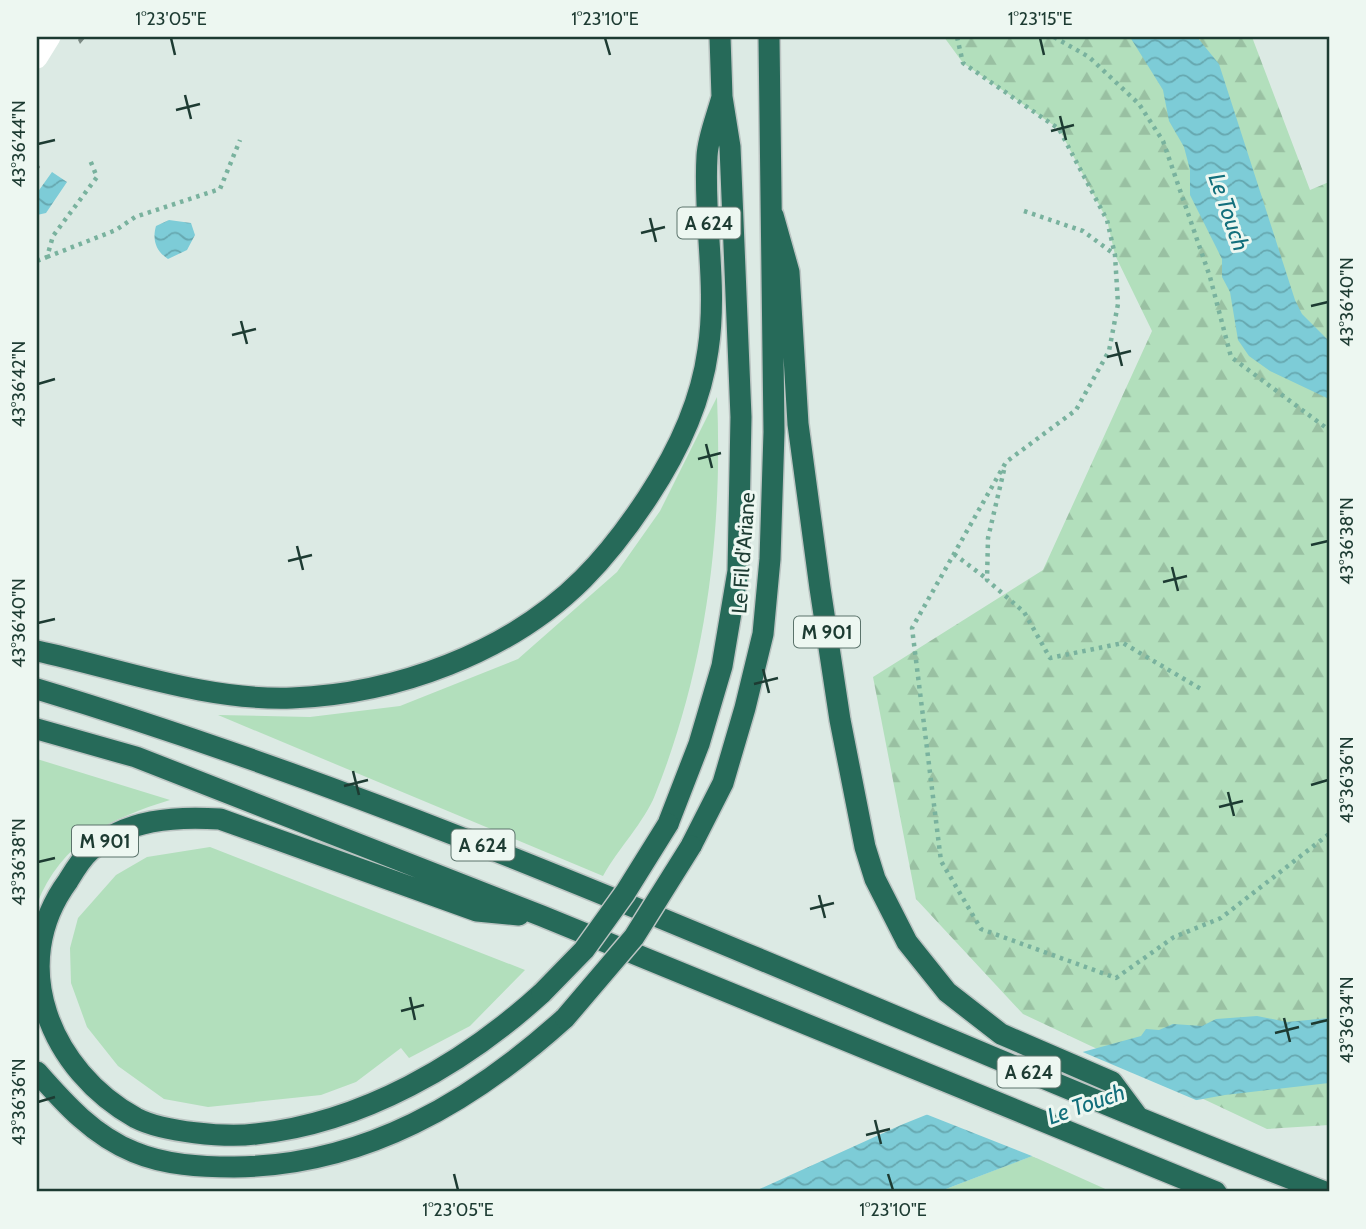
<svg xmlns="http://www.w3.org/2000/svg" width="1366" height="1229" viewBox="0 0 1366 1229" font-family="Cabin,sans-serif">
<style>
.green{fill:#b2dfbc}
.forest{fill:url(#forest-firs)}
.water{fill:url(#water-waves)}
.pier{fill:#dceae4}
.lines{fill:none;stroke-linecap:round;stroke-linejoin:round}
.highway-casing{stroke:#bbc4c2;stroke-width:24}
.path{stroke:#79b29e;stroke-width:4.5;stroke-dasharray:3.5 5;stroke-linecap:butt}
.minor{stroke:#fff;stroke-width:21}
.highway{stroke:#266a59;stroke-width:21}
.highway-bridge-casing{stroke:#bbc4c2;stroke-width:24;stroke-linecap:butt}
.highway-bridge{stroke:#266a59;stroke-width:21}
.shaded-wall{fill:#7c8a84}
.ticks{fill:none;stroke:#1d3b32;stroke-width:2.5}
.labels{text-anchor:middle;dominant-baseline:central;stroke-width:6;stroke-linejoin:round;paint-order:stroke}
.shield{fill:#edf7f1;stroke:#5b736b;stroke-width:2}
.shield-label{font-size:19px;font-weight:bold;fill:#1d3b32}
.street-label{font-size:21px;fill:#1d3b32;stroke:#edf7f1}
.water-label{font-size:23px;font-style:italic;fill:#126f7c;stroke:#edf7f1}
.neatline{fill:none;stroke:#1d3b32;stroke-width:2.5}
.ticks-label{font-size:18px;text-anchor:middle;fill:#1d3b32}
</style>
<defs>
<pattern id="forest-firs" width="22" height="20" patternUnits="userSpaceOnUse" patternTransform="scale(1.75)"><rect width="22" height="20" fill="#b2dfbc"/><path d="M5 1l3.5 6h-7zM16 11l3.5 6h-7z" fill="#99c0a2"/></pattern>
<pattern id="water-waves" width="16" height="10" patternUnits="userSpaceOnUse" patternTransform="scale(1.75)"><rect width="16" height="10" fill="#7dccd7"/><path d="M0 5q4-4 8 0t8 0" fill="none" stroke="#66a7af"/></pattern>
</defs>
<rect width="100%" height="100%" fill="#dceae4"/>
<path class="green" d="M717 397C723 532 706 668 655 795 645 821 618 849 603 876L218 715 310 717 400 706 518 659 617 572 660 511Z
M37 759 170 800C111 818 61 842 37 904Z
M210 847 525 970 470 1026 409 1058 401 1048 356 1082 321 1095 208 1107 164 1099 118 1066 87 1027 71 983 70 948 78 918 116 875 147 857Z
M1032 1156 1112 1192H938Z"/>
<path class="forest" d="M944 37H1252L1310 190 1329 182V1125L1267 1129 1023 1014 916 899 873 677 1043 570 1152 331 1115 255 1107 220 1059 129 963 63Z"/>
<path class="water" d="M1130 37H1197L1219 64 1295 300 1302 314 1329 341V399L1270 371 1249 356 1238 340 1230 292 1222 277V259L1190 195V170L1184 147 1169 121 1163 90Z
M52 172 67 182 46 213 37 215V193Z
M169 220 191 223 195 235 187 250 168 259C156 251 152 240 156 226Z
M1257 1016 1287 1022 1329 1018V1083L1225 1095 1164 1106 938 1192H753L901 1125 1079 1053 1141 1036 1146 1029 1159 1030 1173 1024 1202 1026 1216 1019Z"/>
<path class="pier" d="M1078 1050 1203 1103 1165 1110 1037 1158 923 1113Z"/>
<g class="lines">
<defs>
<path id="highway" d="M773 215 789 272 798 424 820 588 840 720 865 847 875 879 907 942 947 992 1001 1034 1112 1082 1138 1117
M37 651C121 669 205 701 292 698 395 694 509 653 583 579 608 554 629 526 648 497 677 453 701 402 708 350 718 285 703 220 707 156 708 137 717 116 722 97
M37 689C479 822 895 1026 1325 1192
M37 729 136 757 542 916 1216 1192
M668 824 699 744 722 666 738 571 741 417 730 147 722 97 720 37
M691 846 723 783 745 708 763 634 770 559 774 432 769 37
M519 915 477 911 220 819C175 816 126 819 90 851 81 859 74 871 68 881 6 965 51 1071 136 1118 163 1132 226 1138 256 1134 362 1123 464 1064 542 993
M37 1072C65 1104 94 1136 134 1152 165 1165 201 1167 234 1167 364 1166 472 1102 565 1018"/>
</defs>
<use href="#highway" class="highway-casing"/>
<path class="path" d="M957 37 963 63 1059 129 1107 220 1115 255 1118 304 1109 351 1076 410 1006 462 912 628 941 861 981 929 1116 978 1174 937 1221 918 1329 834
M1054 37 1089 57 1139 104 1163 141 1210 277 1231 357 1329 430
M1024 211 1083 231 1114 254
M47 257 116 230 135 217 220 189 240 140
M37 261 47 257 53 236 97 177 90 160
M1004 470 988 538 987 580 1024 612 1050 658 1123 643 1201 689
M954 554 987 579"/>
<path class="minor" d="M37 58 50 37"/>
<use href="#highway" class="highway"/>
<defs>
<path id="highway-bridge" d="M542 993 584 950 625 893 668 824
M565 1018 634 937 691 846"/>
</defs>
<use href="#highway-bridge" class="highway-bridge-casing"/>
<use href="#highway-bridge" class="highway-bridge"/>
</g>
<path class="shaded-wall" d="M80 37H86L80 44 78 40Z
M37 162 40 167 37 172Z"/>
<path class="ticks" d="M171 38 175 55M605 38 610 55M1040 38 1044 55M185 95 191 119M176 110 200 104M1060 116 1066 140M1051 131 1074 125M38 144 55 140M650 218 656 242M641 233 665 227M1311 306 1328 302M241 321 247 344M232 335 256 329M1116 342 1122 366M1107 357 1131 351M38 384 55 379M706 444 712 468M698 459 721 453M1311 545 1328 541M297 546 303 570M288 561 312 555M1172 567 1178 591M1163 582 1187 576M38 623 55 619M763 669 769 693M754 684 778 678M353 771 359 795M1311 785 1328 780M344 786 368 780M1228 792 1234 816M1219 807 1243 801M38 862 55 858M819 895 825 918M810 909 834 903M410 997 415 1020M401 1011 424 1005M1284 1018 1290 1042M1311 1024 1328 1020M1275 1033 1299 1027M38 1102 55 1097M875 1120 881 1144M866 1135 890 1129M454 1174 458 1190M888 1174 893 1190"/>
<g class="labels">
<g class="shield">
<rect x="677.5" y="207.5" width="63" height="31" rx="5"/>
<rect x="794" y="616.5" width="66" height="31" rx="5"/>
<rect x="72" y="825.5" width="66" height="31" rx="5"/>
<rect x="451.5" y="829.5" width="63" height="31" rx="5"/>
<rect x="997.5" y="1056.5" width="63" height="31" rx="5"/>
</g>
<g class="shield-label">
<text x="709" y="223">A 624</text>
<text x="827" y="632">M 901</text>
<text x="105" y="841">M 901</text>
<text x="483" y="845">A 624</text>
<text x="1029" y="1072">A 624</text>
</g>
<g class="street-label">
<text transform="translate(743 553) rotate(-86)">Le Fil d'Ariane</text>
</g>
<g class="water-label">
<text transform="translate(1229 212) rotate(71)">Le Touch</text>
<text transform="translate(1086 1104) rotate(-19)">Le Touch</text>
</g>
</g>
<rect width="1366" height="1229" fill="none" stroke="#edf7f1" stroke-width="77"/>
<rect x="38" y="38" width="1290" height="1152" class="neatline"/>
<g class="ticks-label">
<text x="171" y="25">1°23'05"E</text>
<text x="605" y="25">1°23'10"E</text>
<text x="1040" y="25">1°23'15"E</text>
<text transform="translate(19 144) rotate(-90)" y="6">43°36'44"N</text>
<text transform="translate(1347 302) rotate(-90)" y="6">43°36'40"N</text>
<text transform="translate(19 384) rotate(-90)" y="6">43°36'42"N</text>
<text transform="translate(1347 541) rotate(-90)" y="6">43°36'38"N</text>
<text transform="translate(19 623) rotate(-90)" y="6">43°36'40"N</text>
<text transform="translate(1347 780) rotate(-90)" y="6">43°36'36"N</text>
<text transform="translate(19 862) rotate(-90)" y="6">43°36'38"N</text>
<text transform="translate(1347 1020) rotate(-90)" y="6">43°36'34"N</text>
<text transform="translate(19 1102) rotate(-90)" y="6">43°36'36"N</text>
<text x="458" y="1216">1°23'05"E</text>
<text x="893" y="1216">1°23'10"E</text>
</g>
</svg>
